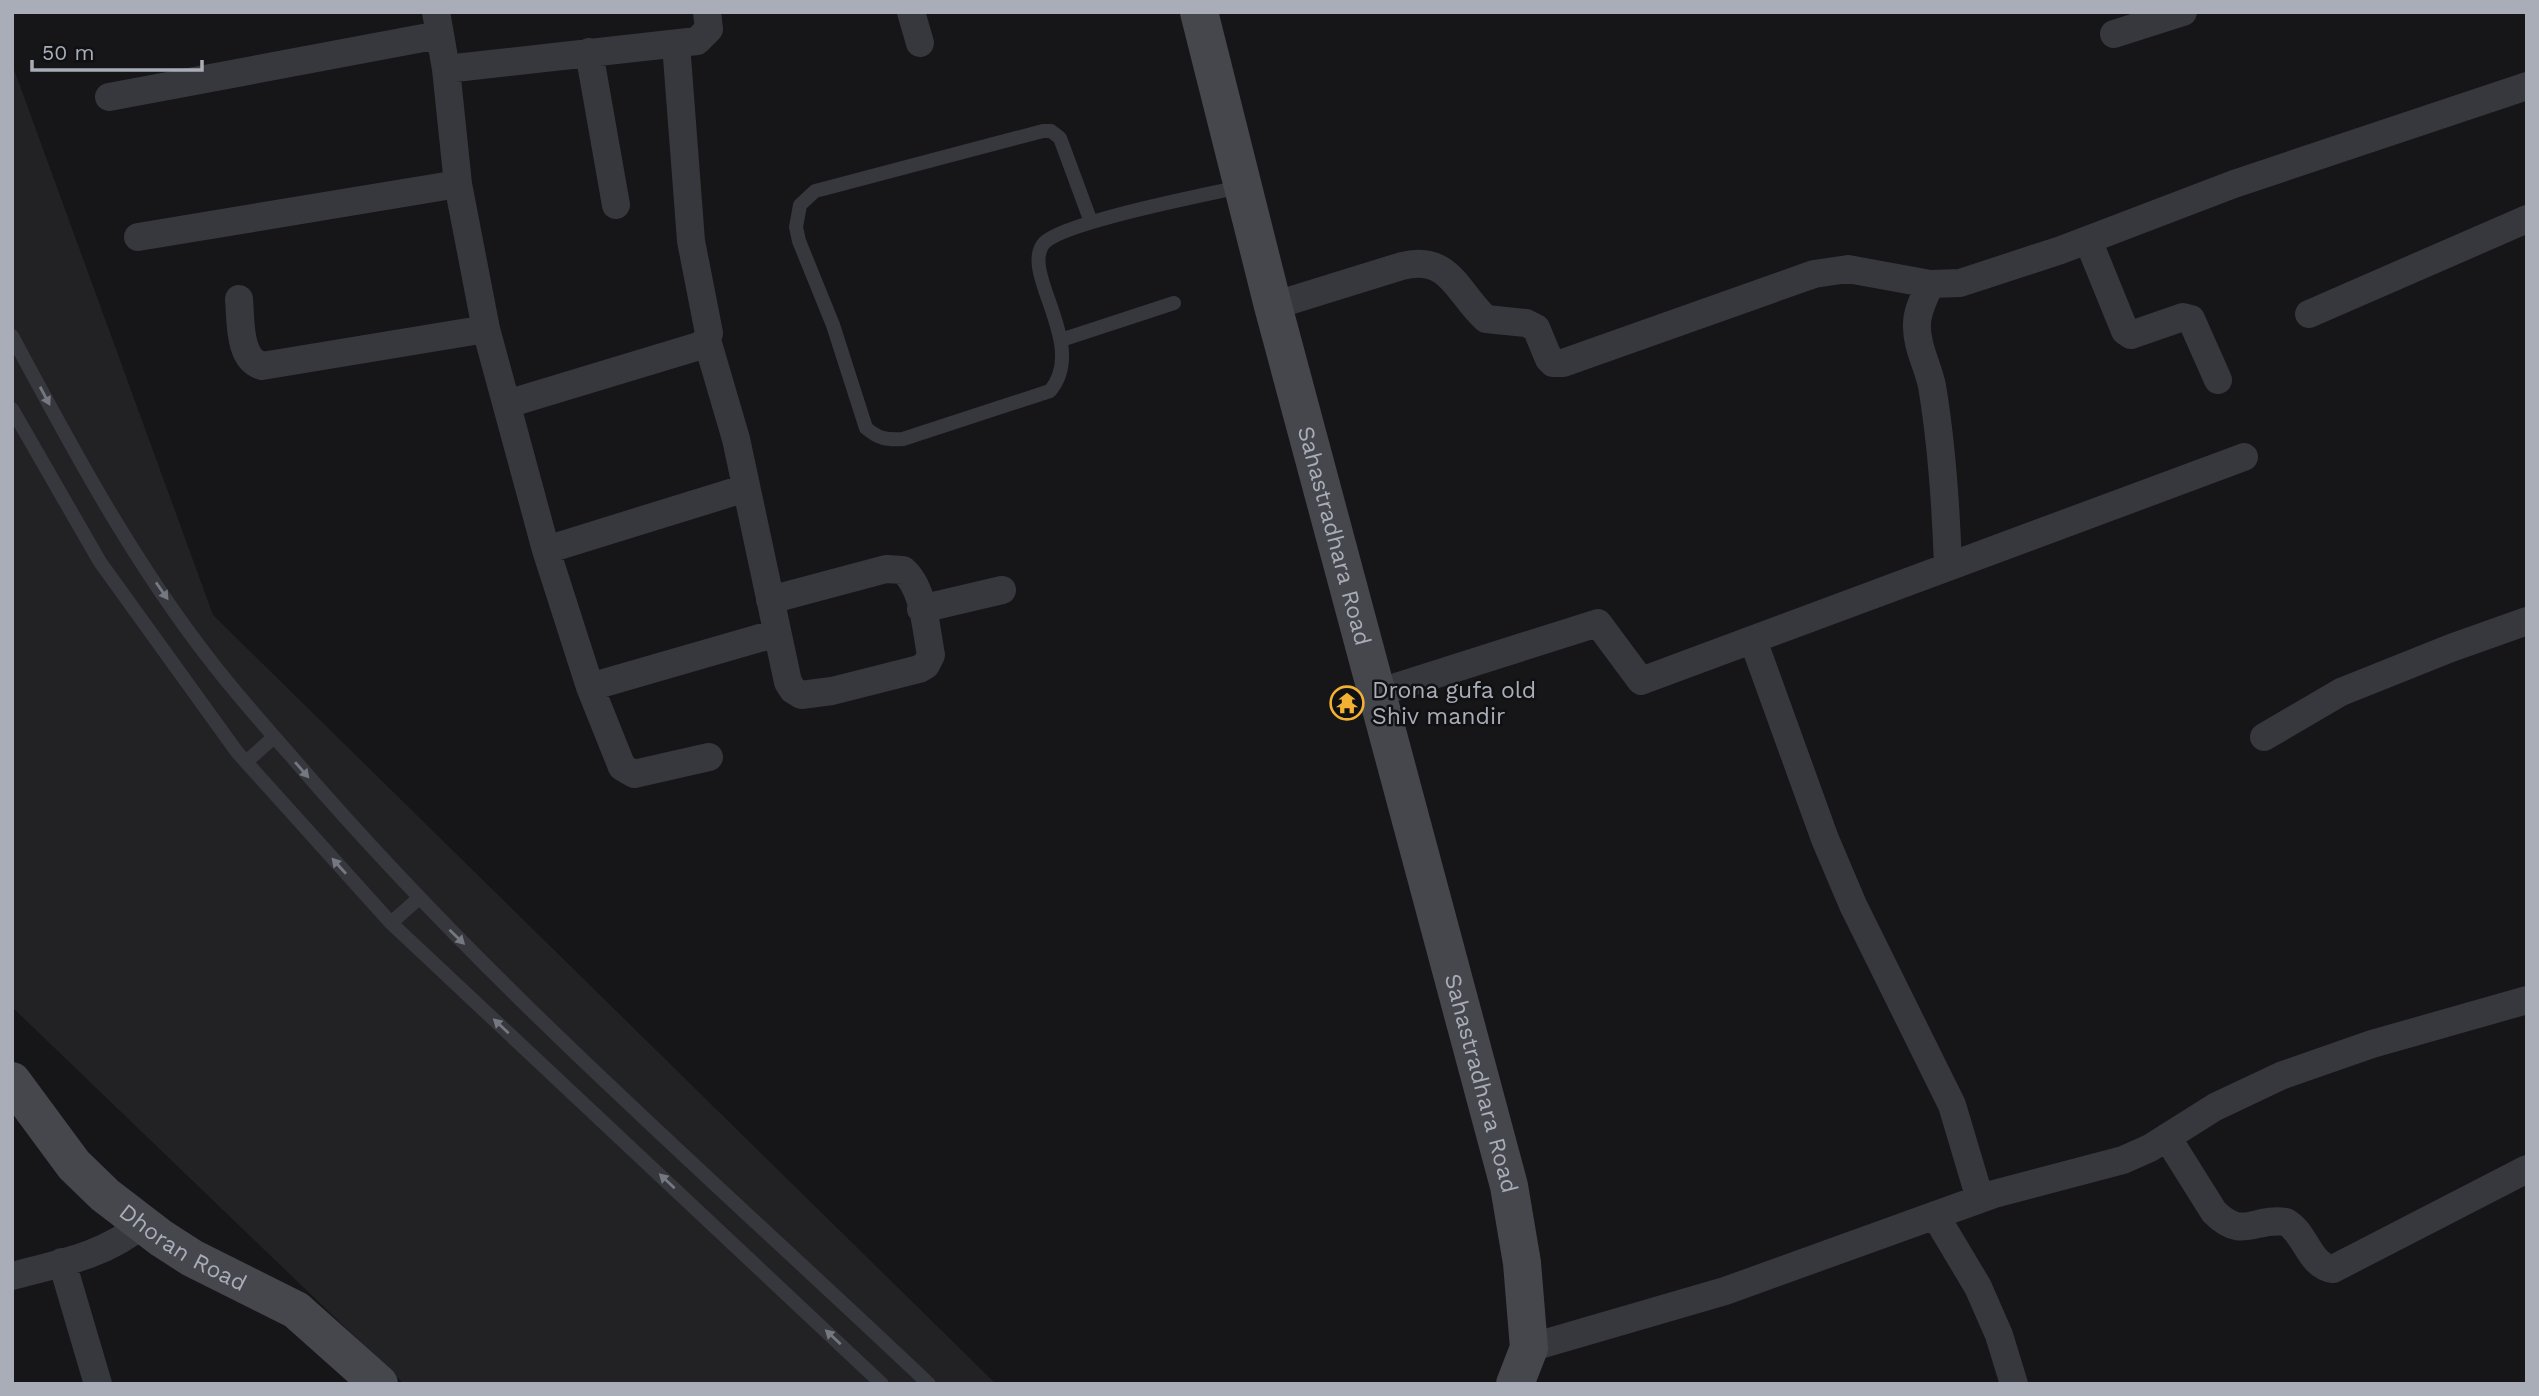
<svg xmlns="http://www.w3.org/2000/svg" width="2539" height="1396" viewBox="0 0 2539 1396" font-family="'Work Sans',sans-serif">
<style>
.built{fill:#222225}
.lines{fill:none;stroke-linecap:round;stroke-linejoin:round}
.lane{stroke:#37383d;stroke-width:14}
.street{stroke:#37383d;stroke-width:28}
.secondary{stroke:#45474d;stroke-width:38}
.oneway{fill:#757881}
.labels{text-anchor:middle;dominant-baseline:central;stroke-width:5;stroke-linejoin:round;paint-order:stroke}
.street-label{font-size:23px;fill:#a8adb8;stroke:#111113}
.poi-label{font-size:23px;fill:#a8adb8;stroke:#111113;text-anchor:start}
</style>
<rect width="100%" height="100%" fill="#161618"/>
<path class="built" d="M12 64 213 615 996 1384H404L12 1007Z"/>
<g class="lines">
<path class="lane" d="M1091 222 1060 138 1051 131H1043L823 189 815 191 800 205 796 227 799 241 833 325 866 428C879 439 887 440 903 439L1050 391C1089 345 1019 272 1044 243 1064 222 1205 195 1240 187
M12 336C72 448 132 560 210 660 236 694 264 725 292 757 486 984 713 1179 929 1384
M1061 340 1174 303
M12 409 100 562 237 752 391 923 882 1384
M246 762 274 737
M391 923 419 898"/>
<path class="street" d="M436 12 446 69 458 184 486 329 546 550 590 687 622 767 634 774 709 757
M911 12 920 43
M2114 34 2183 12
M589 52 616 205
M446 69 697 41 709 29 707 12
M109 97 439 35
M138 237 458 184
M2088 240 2125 331 2131 335 2183 317 2191 319 2218 380
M1930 284C1925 297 1917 310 1917 324 1916 346 1928 366 1932 386 1942 446 1946 507 1948 567
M239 299C241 320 238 359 262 366L486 329
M1273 306 1402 266C1450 254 1457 293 1486 319L1526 323 1536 328 1549 359 1553 363H1563L1814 274 1848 269 1930 284 1960 283 2061 250 2234 184 2527 86
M2309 314 2527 219
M707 340 736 439 788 682 793 690 801 695 832 691 919 669 926 665 931 655C926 629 924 588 903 570L886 569 770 600
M507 404 699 346 707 340 709 333 691 241 676 44
M546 550 746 488
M921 609 1002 590
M1753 640 1825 839 1853 905 1952 1105 1980 1199
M590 687 777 633
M1377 693 1598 623 1641 681 2244 457
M2264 737 2341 692 2451 648 2527 621
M2167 1137 2214 1212C2243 1241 2254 1217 2286 1222 2306 1233 2309 1266 2333 1269L2527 1169
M1935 1215 1978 1287 1999 1335 2014 1384
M62 1262 98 1384
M12 1276C57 1264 107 1255 142 1224
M1529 1348 1725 1291 1994 1194 2123 1160 2150 1148 2215 1107 2283 1075 2372 1044 2527 1000"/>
<g class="secondary">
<path id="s1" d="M1199 12 1273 306 1509 1186 1522 1263 1529 1348 1515 1384"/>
<path id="s2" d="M12 1081 74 1165 105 1195 161 1238 192 1258 296 1310 379 1384"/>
</g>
</g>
<defs><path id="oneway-solid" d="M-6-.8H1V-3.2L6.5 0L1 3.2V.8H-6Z" transform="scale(1.75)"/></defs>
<g class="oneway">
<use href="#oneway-solid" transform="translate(45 396) rotate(62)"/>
<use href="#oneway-solid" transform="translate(162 591) rotate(55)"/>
<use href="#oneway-solid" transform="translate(302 770) rotate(49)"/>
<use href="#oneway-solid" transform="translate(339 866) rotate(-132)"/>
<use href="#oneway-solid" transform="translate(457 937) rotate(44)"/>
<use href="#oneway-solid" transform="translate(501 1026) rotate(-137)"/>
<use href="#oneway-solid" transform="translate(667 1181) rotate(-137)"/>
<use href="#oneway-solid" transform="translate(833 1337) rotate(-137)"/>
</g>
<defs>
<symbol id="temple-ring" viewBox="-11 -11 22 22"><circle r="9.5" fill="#111113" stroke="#f2b134" stroke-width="1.5"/><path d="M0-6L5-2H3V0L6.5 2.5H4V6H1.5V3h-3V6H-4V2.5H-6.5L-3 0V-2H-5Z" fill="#f2b134"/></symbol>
</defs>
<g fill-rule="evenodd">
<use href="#temple-ring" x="1328" y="684" width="38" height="38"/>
</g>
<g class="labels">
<g class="street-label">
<text stroke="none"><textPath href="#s1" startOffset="541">Sahastradhara Road</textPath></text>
<text stroke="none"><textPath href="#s1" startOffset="1108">Sahastradhara Road</textPath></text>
<text stroke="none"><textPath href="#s2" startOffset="242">Dhoran Road</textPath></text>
</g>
<g class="poi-label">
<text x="1372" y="690">Drona gufa old<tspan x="1372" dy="26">Shiv mandir</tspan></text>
</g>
</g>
<rect width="2539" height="1396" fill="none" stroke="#a8adb8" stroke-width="28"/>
<path d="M32 60v10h170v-10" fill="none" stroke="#a8adb8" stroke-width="3.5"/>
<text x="42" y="60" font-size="21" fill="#a8adb8" stroke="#111113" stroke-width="5" paint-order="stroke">50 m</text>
</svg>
